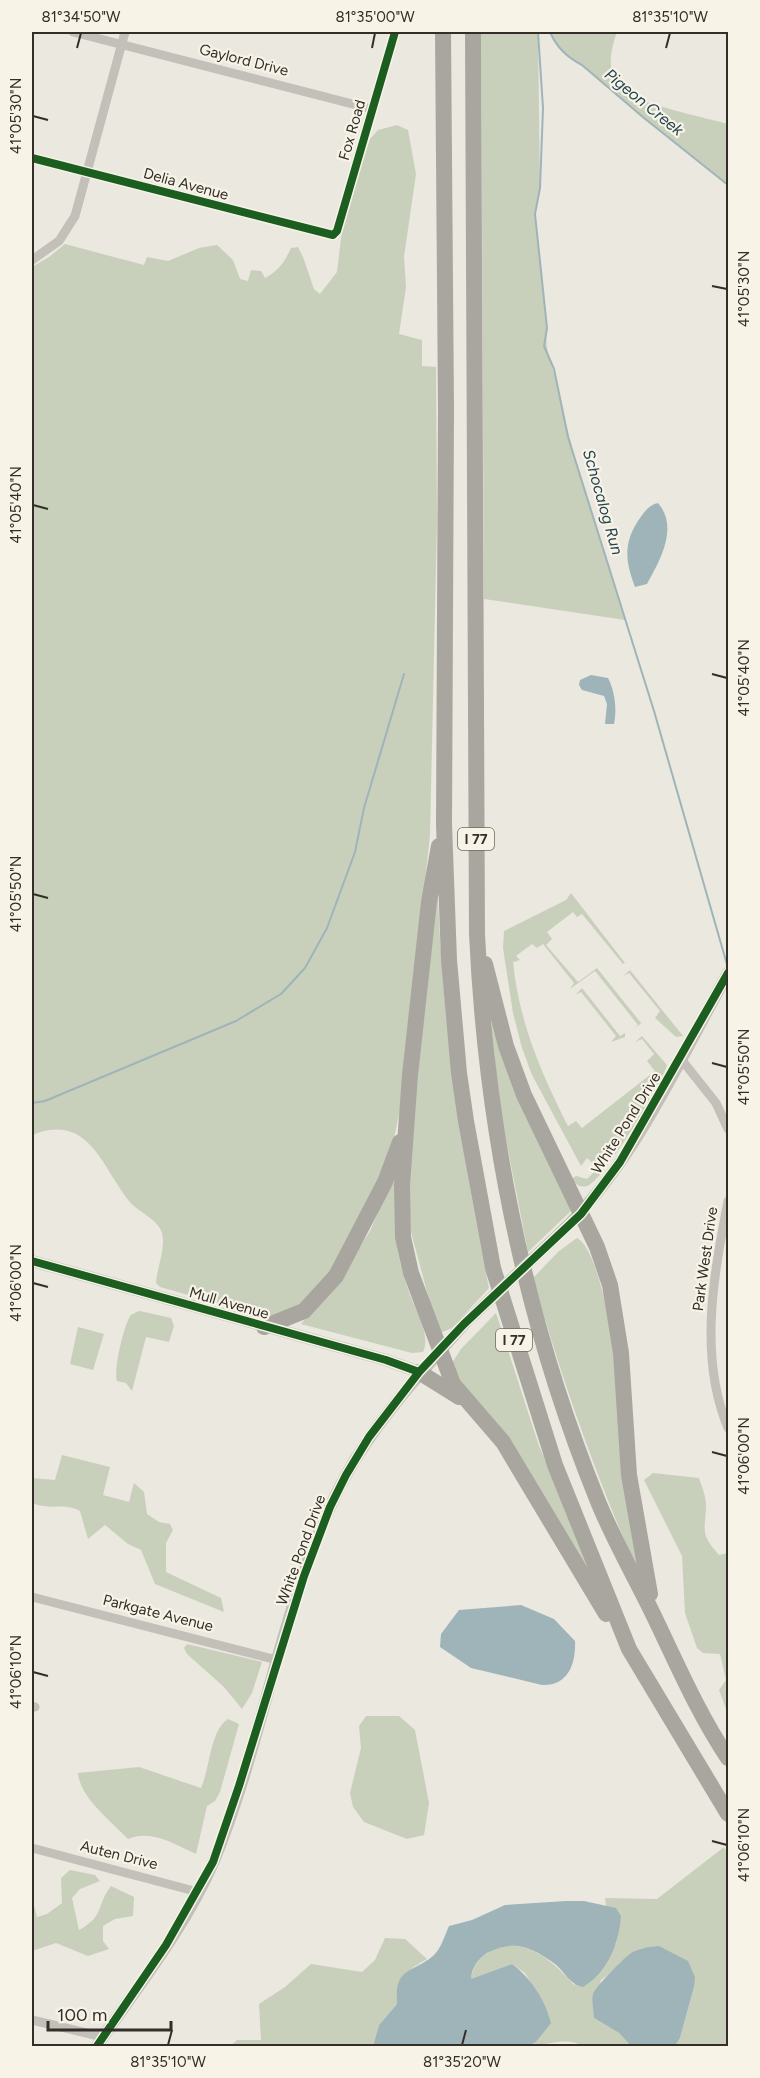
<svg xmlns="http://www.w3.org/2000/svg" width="760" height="2078" viewBox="0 0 760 2078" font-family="Figtree,sans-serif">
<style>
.green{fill:#c8d0bb}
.water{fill:#9fb4b9}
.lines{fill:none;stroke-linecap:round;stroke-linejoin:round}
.stream{stroke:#9fb4b9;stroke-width:2}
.minor{stroke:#c3c0b9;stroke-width:9}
.tertiary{stroke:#c3c0b9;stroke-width:12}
.motorway{stroke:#a9a69f;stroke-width:16}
.tertiary-bridge{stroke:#c3c0b9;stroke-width:12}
.cycleway-casing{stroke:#f7f3e7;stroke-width:11}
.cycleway{stroke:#1b5e20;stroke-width:8}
.ticks{fill:none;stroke:#332e28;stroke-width:2}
.labels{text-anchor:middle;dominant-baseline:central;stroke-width:4.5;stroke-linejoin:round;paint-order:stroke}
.shield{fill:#f7f3e7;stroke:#6e6961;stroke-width:1.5}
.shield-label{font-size:14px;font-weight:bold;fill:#332e28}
.street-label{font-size:15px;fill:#332e28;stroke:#f7f3e7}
.water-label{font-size:16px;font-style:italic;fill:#224350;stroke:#f7f3e7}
.neatline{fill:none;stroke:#332e28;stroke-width:2}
.ticks-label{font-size:15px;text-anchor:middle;fill:#332e28}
</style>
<rect width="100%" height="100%" fill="#ebe8e0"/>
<path class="green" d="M481 32H538L540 188 535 214 547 328C544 353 552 362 557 385 574 465 601 542 625 620L484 599Z
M550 32H617C610 51 606 72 621 89 634 103 707 118 728 124V185L644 118 582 65C567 57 557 48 550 32Z
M397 125 408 130 416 174 404 257 406 287 399 334 422 340V366L436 367 437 522 430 835 401 1105 392 1148 344 1254 300 1310 284 1316 259 1315 160 1287 156 1283C157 1268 166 1247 162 1233 158 1219 138 1212 129 1201 101 1166 89 1112 32 1135V267L49 257 65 244 144 265 147 257 168 261 199 248 217 245 233 260 240 279 248 281 251 270 261 271 265 278C279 270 284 263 291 248L298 247 303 257 314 289 320 294 337 272 344 214 370 139 378 130Z
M571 893 625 963 623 964 582 914 577 917 573 912 547 932 552 939 546 945 578 982 597 968 641 1023 645 1020 633 1030 638 1025 595 971 570 989 574 983 543 944 537 948 532 944 516 956 520 960 513 962C519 1022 541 1073 568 1126L576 1121 582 1128 655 1071 647 1061 654 1054 642 1039 635 1042 642 1036 667 1065C663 1082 602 1183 587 1186 580 1188 575 1184 571 1179L576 1176 587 1179 598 1168 587 1158 581 1166 532 1075 522 1048 513 1013 503 948 504 931 566 900Z
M438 898C443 1030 463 1158 489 1288L452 1328 443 1332 437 1329 411 1232 408 1172 434 904Z
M630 970 683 1036 676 1037 655 1018 660 1011 629 973 623 976Z
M582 988 620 1036 625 1033V1037L611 1042 616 1036 581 992 575 995Z
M489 997 572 1210 528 1252 499 1104Z
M392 1179 396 1181C394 1224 395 1255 410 1295 416 1311 431 1335 423 1352L412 1353 301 1324 342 1274 370 1231Z
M577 1238C616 1258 634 1524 640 1577 597 1479 562 1381 533 1278L559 1251Z
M140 1311 171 1318 174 1326 169 1342 146 1337 132 1391 126 1383 117 1381C113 1372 124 1323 131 1315 134 1313 136 1312 140 1311Z
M496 1313 538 1443 594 1580 463 1392 450 1366 461 1349Z
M78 1327 104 1334 93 1370 70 1364Z
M62 1455 110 1467 103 1495 129 1502 134 1483 144 1492 147 1514 159 1522 170 1524 173 1530 166 1543V1572L221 1598 224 1612 155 1584 141 1550 128 1544 105 1525 88 1539 80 1511C62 1502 52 1511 32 1503V1478L55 1480Z
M653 1473 699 1478C702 1487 706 1496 706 1506 705 1532 700 1534 719 1555L728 1553V1714L719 1690 726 1680 720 1654 703 1653 697 1648 685 1613 682 1556 644 1480Z
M187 1644 262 1662 252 1693 242 1709 224 1687 187 1654 184 1648Z
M366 1716H399L415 1730 429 1803 424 1835 407 1839 364 1822 353 1807 350 1793 361 1748 359 1726Z
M228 1719 239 1724 220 1792 215 1801 207 1806 196 1854C174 1844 152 1829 128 1839 112 1822 80 1798 78 1773L139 1767 201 1788C210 1769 210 1730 228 1719Z
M724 1847 728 1855V2046H675L680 2038 694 1987 643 1948C626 1956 617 1969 601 1980L594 2018 619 2033 631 2046H582C568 2036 545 2046 528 2046L536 2042 549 2015 525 1973 512 1964 470 1980C473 1966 480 1957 491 1951 523 1934 554 1962 574 1985L616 1944 621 1916 606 1907 605 1898 657 1899Z
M70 1870 95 1875 100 1881 80 1889 72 1898 79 1930C105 1916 96 1905 111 1886L134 1897 133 1916 115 1919 103 1926V1941L109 1949 88 1956 56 1943 35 1950 32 1948V1898L37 1917 47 1914 62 1903 61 1878Z
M385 1938 405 1939 427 1959C407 1970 395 1979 397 2004L379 2025 373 2046H230L237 2040H261L259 2004 285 1987 311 1964 362 1972 375 1960Z"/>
<path class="water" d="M658 503C679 527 660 561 647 584L635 587C625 561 623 542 640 518 645 511 649 505 658 503Z
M591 675 608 678C615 691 617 710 614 724H605L607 704 604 696 582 690 579 685 580 680Z
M521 1605 554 1619 575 1641C576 1664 568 1686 542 1685L471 1668 440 1647 441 1634 459 1610Z
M566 1901H584L616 1908 621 1916C619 1943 608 1972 583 1987 569 1984 565 1972 555 1964 531 1947 513 1939 487 1953 478 1959 471 1969 471 1979L512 1964C530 1977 546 2001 551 2023L536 2042 528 2046H373L379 2025 397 2004C394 1967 411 1974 433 1956 441 1949 445 1935 449 1926L472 1920 505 1905Z
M659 1946 688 1961 695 1977 694 1987 680 2038 675 2046H631L619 2033 594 2018C594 2011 591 2000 593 1994 594 1988 626 1956 631 1953 641 1948 648 1947 659 1946Z"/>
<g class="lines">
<path class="stream" d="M538 32 543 108 540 188 535 214 547 328 544 346 554 369 568 437 654 711 728 968
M550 32C557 48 567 57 582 65L644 118 728 185
M32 1103 45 1101 236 1021 281 994 305 968 327 928 355 852 364 808 404 674"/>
<path class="minor" d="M73 32 372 109
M32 158 333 235 337 231 395 32
M32 260 59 241 75 216 125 32
M681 1059 716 1103 728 1129
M728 1201C714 1274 698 1356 728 1428
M32 1597 277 1660
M32 1706 35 1707
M32 1848 198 1892
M32 2020 103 2037"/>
<path class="tertiary" d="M560 1233C635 1162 678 1062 728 973
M32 1261 386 1360 419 1372
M97 2046C137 1987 184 1929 213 1863 265 1739 281 1596 345 1477 376 1420 421 1373 464 1324"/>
<path class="motorway" d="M443 32 446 410 444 824 449 960 459 1073 466 1121 493 1268 555 1465 629 1649 728 1814
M473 32 477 934C486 1128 524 1318 597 1499 612 1537 633 1573 651 1610 675 1659 697 1712 728 1758
M439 846 429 902 410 1075 402 1185 403 1237 411 1273 453 1384 503 1442 606 1614
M485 964 506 1046 524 1095 597 1247 610 1285 621 1353 629 1475 650 1594
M264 1327 304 1311 336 1276 385 1182 400 1142
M419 1372 459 1397"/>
<path class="tertiary-bridge" d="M464 1324 560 1233"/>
<defs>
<path id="cycleway" d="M32 158 333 235 337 231 395 32
M32 1261 386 1360 419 1372
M97 2046 166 1945 213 1862 239 1786 304 1576 330 1507 346 1475 369 1437 419 1372 464 1324 581 1214 620 1162 728 973"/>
</defs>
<use href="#cycleway" class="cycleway-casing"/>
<use href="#cycleway" class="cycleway"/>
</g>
<path class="ticks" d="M77 48 81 33M372 48 375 33M666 48 670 33M33 116 48 120M712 286 727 289M33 505 48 509M712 674 727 678M33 894 48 898M712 1063 727 1067M33 1283 48 1287M712 1452 727 1456M33 1672 48 1676M712 1841 727 1845M168 2045 172 2030M462 2045 466 2030"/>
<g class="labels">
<g class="shield">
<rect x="458" y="828" width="36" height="22" rx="4.5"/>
<rect x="496" y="1329" width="36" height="22" rx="4.5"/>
</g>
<g class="shield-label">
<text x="476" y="839">I 77</text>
<text x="514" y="1340">I 77</text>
</g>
<g class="street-label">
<text transform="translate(244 60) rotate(14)">Gaylord Drive</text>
<text transform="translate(352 130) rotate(-74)">Fox Road</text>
<text transform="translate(186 184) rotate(15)">Delia Avenue</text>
<text transform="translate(626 1123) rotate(-58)">White Pond Drive</text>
<text transform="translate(705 1259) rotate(-82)">Park West Drive</text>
<text transform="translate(229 1303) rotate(16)">Mull Avenue</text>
<text transform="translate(301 1550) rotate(-70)">White Pond Drive</text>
<text transform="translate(158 1613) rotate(14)">Parkgate Avenue</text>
<text transform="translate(119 1855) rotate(14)">Auten Drive</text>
</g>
<g class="water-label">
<text transform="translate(644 102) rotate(39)">Pigeon Creek</text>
<text transform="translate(603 502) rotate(74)">Schocalog Run</text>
</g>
</g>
<rect width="760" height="2078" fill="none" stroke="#f7f3e7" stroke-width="66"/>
<path d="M48 2021v9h123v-9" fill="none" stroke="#332e28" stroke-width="3"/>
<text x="57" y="2021" font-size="18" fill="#332e28" stroke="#f7f3e7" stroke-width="4.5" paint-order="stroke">100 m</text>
<rect x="33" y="33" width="694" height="2012" class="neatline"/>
<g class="ticks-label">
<text x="81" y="22">81°34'50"W</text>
<text x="375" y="22">81°35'00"W</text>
<text x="670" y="22">81°35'10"W</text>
<text transform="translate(16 116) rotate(-90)" y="5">41°05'30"N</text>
<text transform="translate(744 289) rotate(-90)" y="5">41°05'30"N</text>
<text transform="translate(16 505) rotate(-90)" y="5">41°05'40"N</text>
<text transform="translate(744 678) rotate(-90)" y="5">41°05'40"N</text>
<text transform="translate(16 894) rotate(-90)" y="5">41°05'50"N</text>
<text transform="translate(744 1067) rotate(-90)" y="5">41°05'50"N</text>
<text transform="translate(16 1283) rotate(-90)" y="5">41°06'00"N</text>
<text transform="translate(744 1456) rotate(-90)" y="5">41°06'00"N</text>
<text transform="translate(16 1672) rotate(-90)" y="5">41°06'10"N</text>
<text transform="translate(744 1845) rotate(-90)" y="5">41°06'10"N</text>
<text x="168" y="2067">81°35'10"W</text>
<text x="462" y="2067">81°35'20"W</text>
</g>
</svg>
